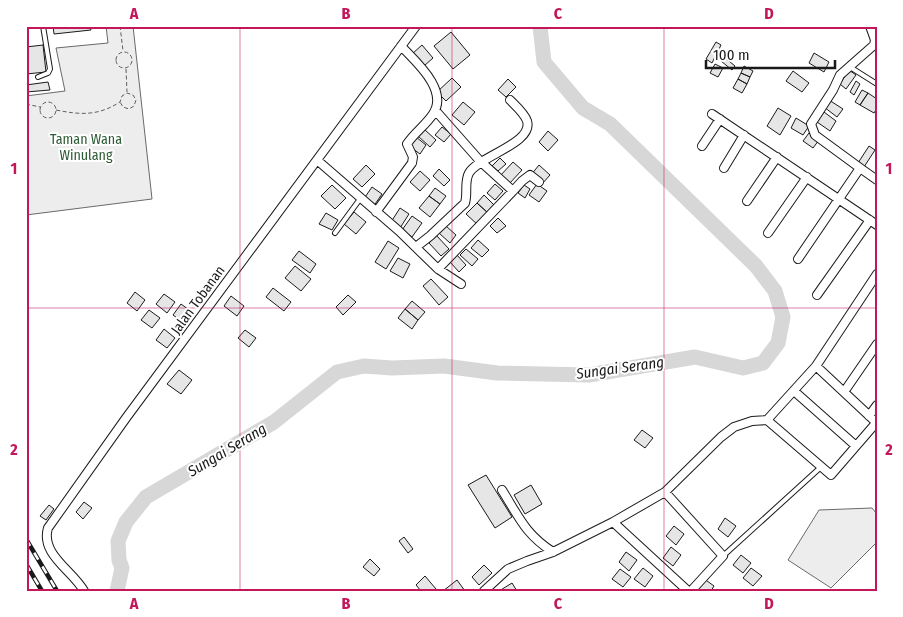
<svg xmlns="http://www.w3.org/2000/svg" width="903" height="617" viewBox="0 0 903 617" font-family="'Fira Sans Condensed',sans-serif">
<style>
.built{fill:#ededed;stroke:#6a6a6a}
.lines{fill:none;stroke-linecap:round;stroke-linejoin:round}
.river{stroke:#d7d7d7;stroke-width:15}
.building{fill:#e6e6e6;stroke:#1a1a1a}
.lane-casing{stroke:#1a1a1a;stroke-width:6}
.street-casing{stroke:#1a1a1a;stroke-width:10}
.path{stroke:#5f5f5f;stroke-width:1;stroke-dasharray:4 2.5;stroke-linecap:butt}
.lane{stroke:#fff;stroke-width:4}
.street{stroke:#fff;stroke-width:8}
.rail-casing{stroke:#1a1a1a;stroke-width:4.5}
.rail{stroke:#fff;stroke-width:2.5;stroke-dasharray:8;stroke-linecap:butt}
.grid{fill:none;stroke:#c2185b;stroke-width:1;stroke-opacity:0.55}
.labels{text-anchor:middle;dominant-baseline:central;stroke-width:4;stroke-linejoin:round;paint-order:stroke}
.park-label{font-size:14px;fill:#2b5a34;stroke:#fff}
.street-label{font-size:14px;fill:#1a1a1a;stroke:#fff}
.water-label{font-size:15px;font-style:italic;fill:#1a1a1a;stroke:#fff}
.neatline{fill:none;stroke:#c2185b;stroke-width:2}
.grid-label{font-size:16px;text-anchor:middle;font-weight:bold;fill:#c2185b}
</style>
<rect width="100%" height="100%" fill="#fff"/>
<path class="built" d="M106 26H133L152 199 26 215V96L65 91 56 48 108 43Z
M872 508 877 514V542L831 588 788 560 819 510Z"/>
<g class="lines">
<path class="river" d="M117 591 122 568 119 560 118 541 126 522 146 497 274 422 337 372 364 366 392 368 444 366 497 373 589 375 695 357 743 368 763 363 778 343 783 317 775 291 756 266 610 124 583 108 544 62 540 26"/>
</g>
<path class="building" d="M53 26H90L91 30 54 34Z
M451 32 470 55 453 69 434 46Z
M716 42 721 45 712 63 706 59Z
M43 45 46 72 26 74V47Z
M422 45 433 58 424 66 412 54Z
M814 53 829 62 824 72 809 63Z
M724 57 735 66 732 70 721 61Z
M715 64 723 68 718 77 710 73Z
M744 66 753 71 750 77 741 73Z
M849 70 856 75 846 89 840 84Z
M793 71 809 83 802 92 786 81Z
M741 73 750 77 747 84 738 79Z
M452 78 461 87 446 101 437 92Z
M508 79 516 87 506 97 498 90Z
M738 79 747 84 742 93 733 88Z
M856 81 860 84 854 95 850 92Z
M48 82 50 90 26 92V85Z
M862 90 868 93 860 105 855 102Z
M868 93 877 99V108L874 113 860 105Z
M829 100 843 109 837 117 824 107Z
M463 102 475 112 464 125 452 115Z
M778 108 791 116 780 135 767 126Z
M824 112 836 121 830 131 817 122Z
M796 118 809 126 803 135 791 128Z
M442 127 451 134 444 142 435 135Z
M424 129 436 140 430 147 418 136Z
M548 131 558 140 548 151 539 142Z
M809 133 819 140 813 148 803 141Z
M416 137 426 145 420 154 409 146Z
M869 146 875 150 864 167 858 163Z
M500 158 506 164 498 171 492 166Z
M513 162 522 170 509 184 500 176Z
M366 165 375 174 362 187 353 179Z
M539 165 550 175 542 184 531 175Z
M439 169 450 180 444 186 433 176Z
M420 171 430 180 420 191 410 182Z
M495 184 503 191 495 200 487 193Z
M537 184 547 191 539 202 529 195Z
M332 185 346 198 335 209 321 196Z
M524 185 530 189 525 198 518 193Z
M372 187 382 194 373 207 363 200Z
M435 188 446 196 440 204 429 196Z
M484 195 495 206 488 213 477 203Z
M429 196 440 204 430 217 419 208Z
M477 203 488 213 478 225 466 214Z
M400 208 409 214 400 228 391 222Z
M354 212 366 222 356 234 344 224Z
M326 213 338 220 332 230 319 224Z
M412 216 422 223 412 237 402 230Z
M498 218 506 226 497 233 490 226Z
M446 226 456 235 450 243 439 233Z
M436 235 449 249 441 256 429 243Z
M478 240 489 250 482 257 471 248Z
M388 241 399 248 386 269 375 262Z
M466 249 478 259 472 266 460 255Z
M299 251 316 264 310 273 292 260Z
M457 255 466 265 459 272 450 262Z
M398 258 410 264 403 278 390 271Z
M295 266 311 279 301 291 285 278Z
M431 279 448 297 439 305 423 286Z
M273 288 291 302 284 311 266 297Z
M135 292 145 300 137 311 127 303Z
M164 294 175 302 167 313 156 304Z
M348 295 356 302 343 315 336 307Z
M231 296 244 306 237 316 224 306Z
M412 301 425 312 418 320 405 309Z
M181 304 192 312 184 323 173 315Z
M405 309 418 320 412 329 398 318Z
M149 310 160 318 152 328 141 320Z
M164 329 175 338 167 348 156 340Z
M245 330 256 338 249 347 238 338Z
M179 370 192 380 181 394 167 384Z
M642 430 653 438 645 448 634 440Z
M486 475 512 517 495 528 468 485Z
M531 485 542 504 525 514 514 495Z
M84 502 92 508 83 519 76 512Z
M49 505 54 509 46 520 40 516Z
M725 518 736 526 728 537 718 529Z
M674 526 684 534 676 545 666 536Z
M404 537 413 549 408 553 399 541Z
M671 547 681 555 673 566 663 558Z
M626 552 637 560 629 571 619 562Z
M741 555 751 563 743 573 733 565Z
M370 559 380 569 374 576 363 567Z
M484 565 492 573 479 585 472 577Z
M643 568 653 576 645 587 634 579Z
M751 568 762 576 753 586 743 578Z
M620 569 631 577 623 587 612 579Z
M425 576 436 589 433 591H421L416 585Z
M703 578 714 586 711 591H698L695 589Z
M457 580 465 591H443Z
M512 583 517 591H499Z"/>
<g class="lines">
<defs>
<path id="lane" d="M850 67 877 84
M38 77 48 73 50 69 43 26
M335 233 360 199
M723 556 821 467"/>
<path id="street" d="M435 110 480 161 513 191 522 181 530 175 539 182
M712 114 877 225
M702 146 720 119
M317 160 399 231 438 269 461 284
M724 168 744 135
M860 168 877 180
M747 201 777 157
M376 212 412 163 413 157 407 144C414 133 426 125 433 114 449 90 416 62 401 46
M768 233 807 177
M416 247 430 236 465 203C468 193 464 182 469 173 479 156 534 143 527 121 525 114 516 106 510 100
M798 259 860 168 815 135 811 124 833 90 840 75 874 45 875 40 870 26
M438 269 513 191
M817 295 870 220
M816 366 877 423
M794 391 856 446
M844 392 877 344
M869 416 877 405
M876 423 831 475 767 420 816 366 877 274
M502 490C519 517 525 534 553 552
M665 492 723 556 691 591
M613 522 665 492 721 437 734 427 752 421 767 420
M84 591C73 571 40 554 48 528L126 418 416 26
M484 591 508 569 527 561 553 552 613 522 688 591"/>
</defs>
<use href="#lane" class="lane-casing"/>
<use href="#street" class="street-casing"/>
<path class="path" d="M120 26 123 51
M116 60a8 8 0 1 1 16 0a8 8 0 1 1-16 0Z
M126 69 127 92
M40 110a8 8 0 1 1 16 0a8 8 0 1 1-16 0Z
M26 104 40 107
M56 110C81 115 98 116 120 102L122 96 127 93 133 95 136 100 134 106 129 109 123 107 120 102"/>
<use href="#lane" class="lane"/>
<use href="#street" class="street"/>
<defs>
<path id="rail" d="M26 539 57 591
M26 564 42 591"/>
</defs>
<use href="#rail" class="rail-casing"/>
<use href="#rail" class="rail"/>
</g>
<path class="grid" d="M240 26V591M452 26V591M664 26V591M26 308H877"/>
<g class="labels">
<g class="park-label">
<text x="86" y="139">Taman Wana<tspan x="86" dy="16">Winulang</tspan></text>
</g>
<g class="street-label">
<text transform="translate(198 300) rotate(-54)">Jalan Tobanan</text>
</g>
<g class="water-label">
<text transform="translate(620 368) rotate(-8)">Sungai Serang</text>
<text transform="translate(227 450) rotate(-31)">Sungai Serang</text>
</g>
</g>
<rect width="903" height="617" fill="none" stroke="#ffffff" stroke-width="55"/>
<path d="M706 60v8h129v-8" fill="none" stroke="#1a1a1a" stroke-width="2.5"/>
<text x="713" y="60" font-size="15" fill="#1a1a1a" stroke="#ffffff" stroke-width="4" paint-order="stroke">100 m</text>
<rect x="28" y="28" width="848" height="562" class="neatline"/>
<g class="grid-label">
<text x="134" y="19">A</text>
<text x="346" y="19">B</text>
<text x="558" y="19">C</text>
<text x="769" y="19">D</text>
<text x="14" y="174">1</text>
<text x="889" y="174">1</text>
<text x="14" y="455">2</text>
<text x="889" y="455">2</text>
<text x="134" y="609">A</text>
<text x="346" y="609">B</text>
<text x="558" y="609">C</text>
<text x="769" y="609">D</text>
</g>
</svg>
